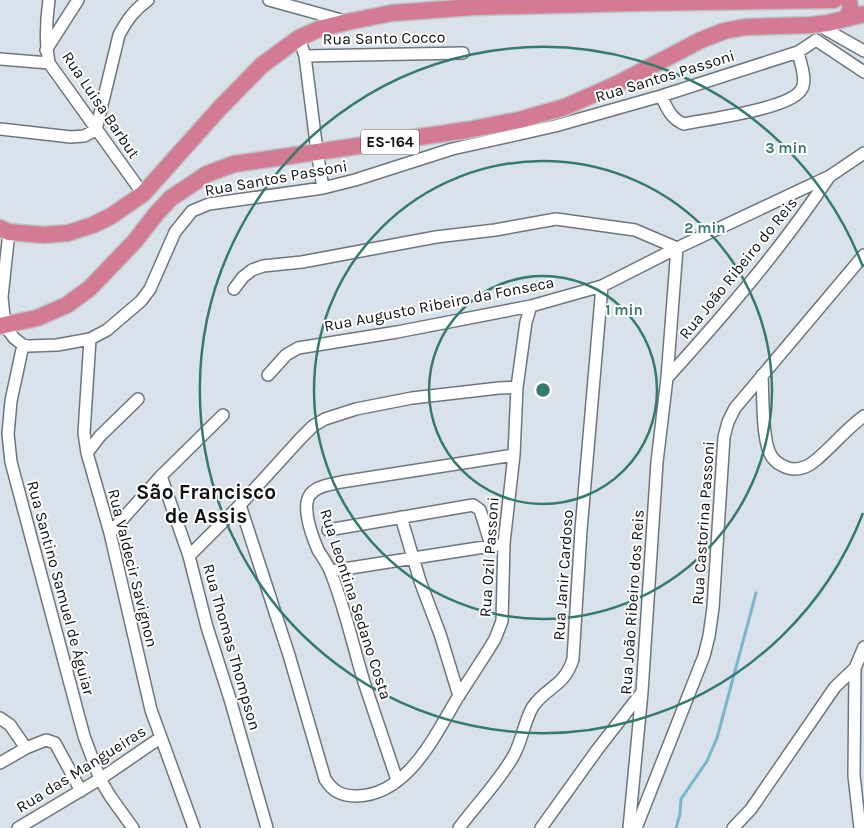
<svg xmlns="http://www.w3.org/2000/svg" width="864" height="828" viewBox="0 0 864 828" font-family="Karla,sans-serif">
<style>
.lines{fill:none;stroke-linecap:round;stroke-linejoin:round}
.stream{stroke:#79b5cb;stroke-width:3}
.minor-casing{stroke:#6e767d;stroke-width:14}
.highway-casing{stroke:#c0c1c2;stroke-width:19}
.minor{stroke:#fff;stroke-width:11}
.highway{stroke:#d27b93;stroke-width:16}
.ring{fill:none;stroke:#36796d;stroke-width:2.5}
.labels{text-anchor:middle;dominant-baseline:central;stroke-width:4;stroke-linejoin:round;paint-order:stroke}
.shield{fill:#fff;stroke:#56585a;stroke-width:1}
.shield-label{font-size:15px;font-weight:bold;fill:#0e1114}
.street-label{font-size:16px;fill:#0e1114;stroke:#fff}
.district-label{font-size:21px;font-weight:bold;fill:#0e1114;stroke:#fff}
.centre{fill:#36796d;stroke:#fff;stroke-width:2.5}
.ring-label{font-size:15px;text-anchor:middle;font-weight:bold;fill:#36796d;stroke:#fff;stroke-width:4;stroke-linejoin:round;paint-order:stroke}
</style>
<rect width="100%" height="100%" fill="#d9e2ea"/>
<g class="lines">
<path class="stream" d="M676 828 680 814 681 799 707 761 717 738 756 593"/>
<defs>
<path id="minor" d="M49 0C46 21 45 42 49 63L143 194
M269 0 345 21
M820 24 827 30 864 51
M299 38 305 56 317 151 323 188
M816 40 864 72
M46 50 78 0
M305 56 463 53
M0 59 49 63
M661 96C667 108 671 119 684 124 708 119 789 109 801 90 808 81 800 62 798 52
M0 129 71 137 84 136 96 130 119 35C127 20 134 10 148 0
M9 232 2 297 5 326 14 338 23 345 28 346 57 345 90 339 107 330 141 301 150 289 175 232 192 211 209 204 323 188 355 180 452 149 555 126 661 96 798 52 816 40
M234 289 243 277 252 270 263 266 302 262 436 237 495 230 556 219 635 230 677 248
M90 339 84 433 87 453 110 533 151 710 194 828
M23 345 11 401 8 434 11 462 84 736 100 779 110 796 133 828
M268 375 286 355 298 348 397 332 531 306 602 286 677 248 830 176 864 153
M762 375C763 394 762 435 769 451 772 460 779 465 788 468 799 471 808 467 816 460 833 446 846 429 864 416
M667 378C725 314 781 249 829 177
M87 453 100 436 138 399
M161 476 189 556 207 627 230 699 267 828
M240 505 289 655 325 779C333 792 342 796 357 796 408 795 435 735 458 697 470 678 483 659 495 639L502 621 504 543 514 455 517 387 526 322 531 306
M401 517 420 581 440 634 459 696
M328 530 473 505 480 510 491 545
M110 533 161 476 223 415
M189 556 240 505 300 439 313 426 325 419 356 409 412 398 499 388 517 387
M331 571 497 545
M0 718 10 725 26 748 46 740 55 743 81 791
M0 763 26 748
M397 780C386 747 375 715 364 682 353 646 345 608 331 573 328 564 322 557 318 550 312 536 305 516 307 502 310 486 329 485 341 482L514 455
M18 828 100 779 160 738
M459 828C476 805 501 779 514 755 522 740 524 723 532 708 545 687 564 688 573 659L581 530 602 286
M541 828 597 750 642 692
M629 828 642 692 657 462 667 378 677 248
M636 828 704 656 709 636 713 608 724 437 728 422 735 408 864 255
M733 828 751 809 835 687 855 668
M860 828 854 776 855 668 864 647"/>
<path id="highway" d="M845 19C850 12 852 8 848 0
M0 228 9 232 44 235 68 233 93 225 111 216 143 194 219 109 262 65 299 38 319 29 347 22 392 13 474 7 635 3 834 0
M0 326 37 318 67 305 90 288 135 241 156 214 171 198 207 174 234 164 467 130 519 120 565 107 617 84 701 40 724 31 746 27 811 25 828 23 864 14"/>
</defs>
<use href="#minor" class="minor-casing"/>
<use href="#highway" class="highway-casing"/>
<use href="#minor" class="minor"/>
<use href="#highway" class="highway"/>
</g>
<g class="ring">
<circle cx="543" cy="390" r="114"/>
<circle cx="543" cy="390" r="229"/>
<path d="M863 513A343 343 0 1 1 863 267"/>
</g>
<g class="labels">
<rect class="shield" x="361" y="129.5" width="58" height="25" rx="4"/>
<g class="shield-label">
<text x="390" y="142">ES-164</text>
</g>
<g class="street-label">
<text transform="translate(384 38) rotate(-1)">Rua Santo Cocco</text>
<text transform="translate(665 76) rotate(-17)">Rua Santos Passoni</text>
<text transform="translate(101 105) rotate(56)">Rua Luisa Barbut</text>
<text transform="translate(276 178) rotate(-10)">Rua Santos Passoni</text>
<text transform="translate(738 268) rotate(-51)">Rua João Ribeiro do Reis</text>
<text transform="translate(439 304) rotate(-11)">Rua Augusto Ribeiro da Fonseca</text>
<text transform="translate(703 523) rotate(-86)">Rua Castorina Passoni</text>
<text transform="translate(489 557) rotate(-86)">Rua Ozil Passoni</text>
<text transform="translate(133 568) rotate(76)">Rua Valdecir Savignon</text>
<text transform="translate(563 575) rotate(-86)">Rua Janir Cardoso</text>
<text transform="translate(61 588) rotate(75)">Rua Santino Samuel de Águiar</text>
<text transform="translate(632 602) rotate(-86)">Rua João Ribeiro dos Reis</text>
<text transform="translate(356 604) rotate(72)">Rua Leontina Sedano Costa</text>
<text transform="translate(232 647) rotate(74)">Rua Thomas Thompson</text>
<text transform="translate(81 769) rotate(-32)">Rua das Mangueiras</text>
</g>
<g class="district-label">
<text x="206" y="492">São Francisco<tspan x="206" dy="24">de Assis</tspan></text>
</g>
</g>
<circle cx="543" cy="390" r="8" class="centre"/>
<g class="ring-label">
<text x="786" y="153">3 min</text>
<text x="705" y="233">2 min</text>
<text x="624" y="315">1 min</text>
</g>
</svg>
